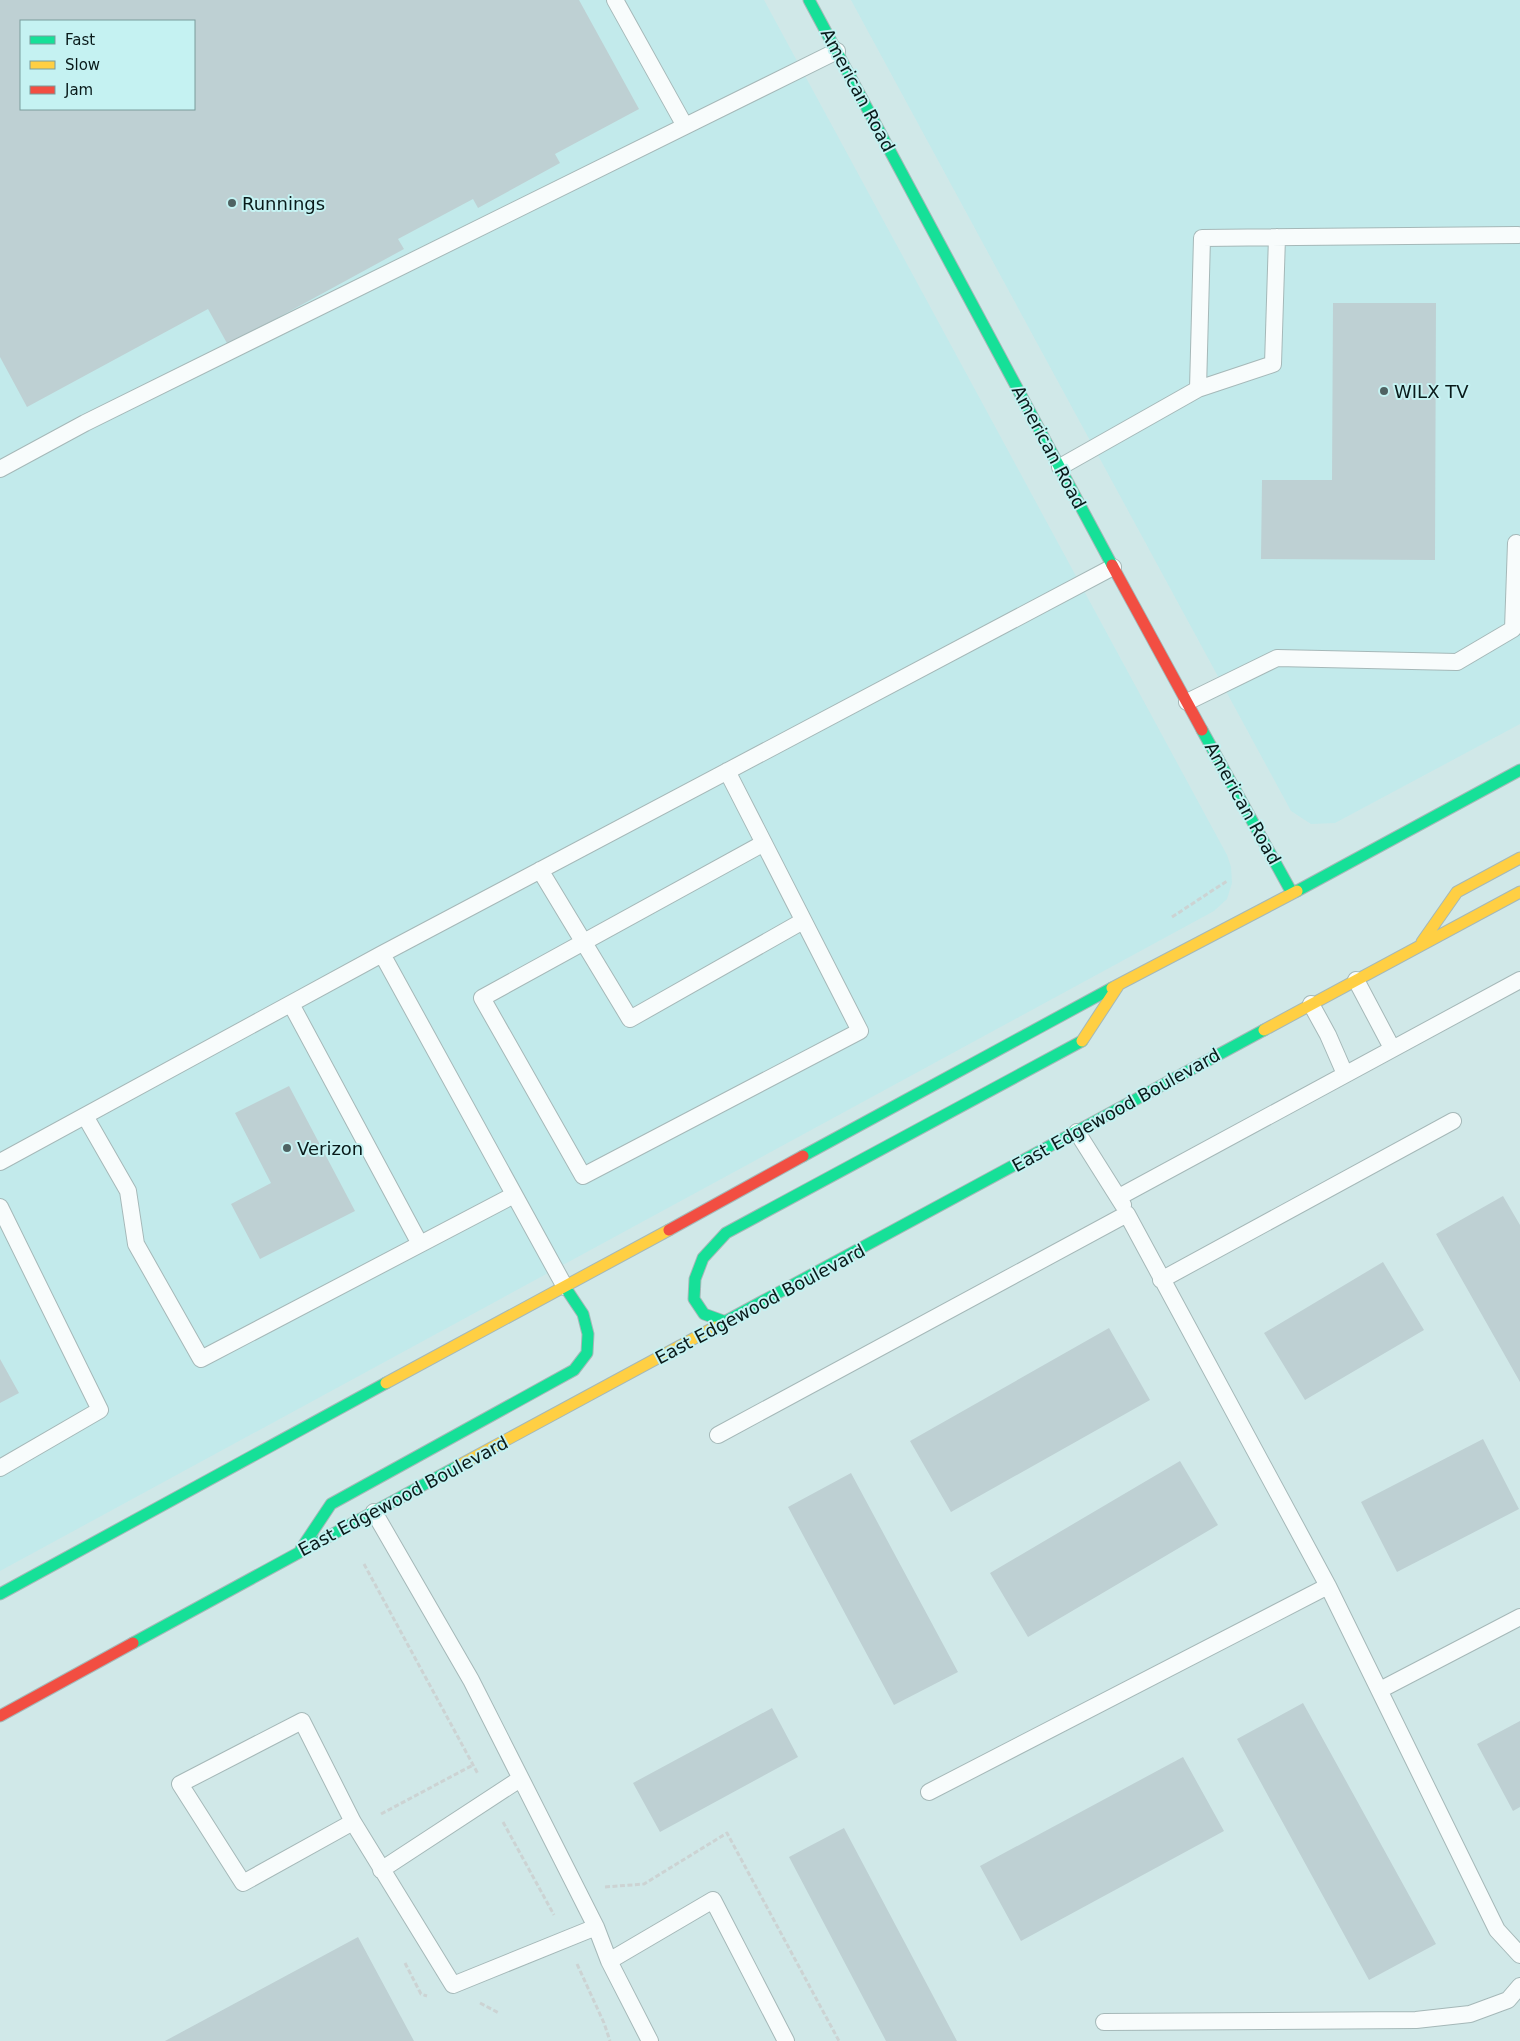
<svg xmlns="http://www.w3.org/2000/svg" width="1520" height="2041" viewBox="0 0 1520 2041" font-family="'DejaVu Sans',sans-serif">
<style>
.built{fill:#c2eaeb;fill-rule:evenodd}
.building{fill:#bed0d3;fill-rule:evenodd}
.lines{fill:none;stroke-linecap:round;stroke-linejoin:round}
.lane-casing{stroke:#a5b8b8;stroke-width:18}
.fast-casing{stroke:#a5b8b8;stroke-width:13}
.slow-casing{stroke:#a5b8b8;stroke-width:13}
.jam-casing{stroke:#a5b8b8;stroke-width:13}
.path{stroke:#ccd3d3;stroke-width:3;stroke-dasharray:5 2.5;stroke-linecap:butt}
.lane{stroke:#f8fcfc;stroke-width:16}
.fast{stroke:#16e098;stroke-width:11}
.slow{stroke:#ffcf43;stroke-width:11}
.jam{stroke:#f24e42;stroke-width:11}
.poi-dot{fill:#4f6262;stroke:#c5f2f2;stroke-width:2}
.labels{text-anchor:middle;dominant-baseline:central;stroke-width:4;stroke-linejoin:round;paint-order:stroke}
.street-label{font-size:18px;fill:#091a1a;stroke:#c5f2f2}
.poi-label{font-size:18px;fill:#091a1a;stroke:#c5f2f2;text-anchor:start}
</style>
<rect width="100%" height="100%" fill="#d0e8e8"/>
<path class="built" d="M0 0H764L1227 855 1231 867 1232 883 1227 899 1214 911 0 1571ZM21 21H194V109H21Z
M851 0H1520V724L1335 823 1311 824 1291 811Z"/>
<path class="building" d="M0 0H579L639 109 555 154 560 163 478 208 473 199 398 239 404 249 228 345 208 309 27 407 0 357ZM21 21H194V109H21Z
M1333 303H1436L1435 560 1261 559 1262 480H1332Z
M289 1086 355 1211 260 1259 231 1204 271 1183 235 1113Z
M1503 1196 1520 1225V1382L1436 1234Z
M1383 1262 1424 1330 1305 1400 1264 1333Z
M1109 1328 1150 1400 951 1512 910 1441Z
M0 1359 19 1393 0 1403Z
M1483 1439 1519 1509 1397 1572 1361 1502Z
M1180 1461 1218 1525 1028 1637 990 1573Z
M851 1473 958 1672 894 1705 788 1507Z
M1303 1703 1436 1944 1369 1980 1237 1739Z
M772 1708 798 1757 660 1832 633 1783Z
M1520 1721V1807L1513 1811 1477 1744Z
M1183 1757 1224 1831 1021 1941 980 1866Z
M844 1828 957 2041H886L789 1857Z
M358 1937 414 2041H165Z"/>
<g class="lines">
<defs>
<path id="lane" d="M615 0 685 126
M1198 389 1273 364 1277 237
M1060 467 1198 389 1202 238 1518 235
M0 469 85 423 837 51
M1187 702 1277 658 1457 662 1513 629 1516 543
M727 771 860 1031 583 1176 482 998 764 843
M540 870 630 1019 803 921
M382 954 565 1287
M1356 980 1392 1048
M291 1004 420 1244
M1311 1004 1328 1035 1345 1074
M85 1116 128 1191 136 1244 201 1359 514 1195
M1077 1132 1123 1205
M0 1162 382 954 1113 567
M1119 1197 1520 980
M0 1207 100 1410 0 1468
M1161 1280 1453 1121
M718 1435 1127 1214 1328 1586 1497 1930 1520 1955
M374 1512 471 1680 596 1927 609 1961 650 2041
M1380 1690 1520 1617
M929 1792 1328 1586
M353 1822 243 1883 180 1784 302 1721 353 1822 453 1985 596 1927
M381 1870 520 1779
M609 1961 713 1900 786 2041
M1104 2022 1416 2020 1470 2014 1508 2000 1520 1986"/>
<path id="fast" d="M809 0 1112 565
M1202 730 1292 893
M1297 891 1520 770
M803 1156 1112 988
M726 1322 704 1314 694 1299 695 1279 703 1258 726 1233 1082 1041
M715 1327 1264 1030
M301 1549 331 1504 574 1370 587 1353 588 1334 583 1314 565 1287
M0 1594 386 1383
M133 1643 458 1466"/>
<path id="slow" d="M1422 942 1457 892 1520 858
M1112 988 1297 891
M1264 1030 1520 892
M1082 1041 1118 986
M386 1383 669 1230
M458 1466 715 1327"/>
<path id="jam" d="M1112 565 1202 730
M669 1230 803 1156
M0 1716 133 1643"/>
</defs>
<use href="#lane" class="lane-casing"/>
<use href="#fast" class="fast-casing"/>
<use href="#slow" class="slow-casing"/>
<use href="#jam" class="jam-casing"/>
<path class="path" d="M1172 917 1227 881
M364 1564 478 1774
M381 1814 473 1765
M503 1822 554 1915
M605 1887 644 1884 727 1833 839 2041
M405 1963 421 1994 427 1996
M577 1964 604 2023 610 2041
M480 2003 499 2013"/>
<use href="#lane" class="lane"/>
<use href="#fast" class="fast"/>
<use href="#slow" class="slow"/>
<use href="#jam" class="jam"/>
</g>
<g class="poi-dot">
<circle cx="232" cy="203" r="5"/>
<circle cx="1384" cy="391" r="5"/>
<circle cx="287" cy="1148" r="5"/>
</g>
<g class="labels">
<g class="street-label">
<text transform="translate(858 90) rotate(62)">American Road</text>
<text transform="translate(1049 447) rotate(62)">American Road</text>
<text transform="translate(1243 803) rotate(61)">American Road</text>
<text transform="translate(1116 1110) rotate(-29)">East Edgewood Boulevard</text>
<text transform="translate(760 1304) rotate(-28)">East Edgewood Boulevard</text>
<text transform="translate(403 1496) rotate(-28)">East Edgewood Boulevard</text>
</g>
<g class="poi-label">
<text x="242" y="203">Runnings</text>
<text x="1394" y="391">WILX TV</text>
<text x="297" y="1148">Verizon</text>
</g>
</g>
<rect x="20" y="20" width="175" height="90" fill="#c5f2f2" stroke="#7a9c9c"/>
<rect x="30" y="36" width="25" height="8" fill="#16e098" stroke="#7a9c9c"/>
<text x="65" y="45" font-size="15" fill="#091a1a">Fast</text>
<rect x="30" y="61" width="25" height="8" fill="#ffcf43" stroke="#7a9c9c"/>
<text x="65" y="70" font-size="15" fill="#091a1a">Slow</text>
<rect x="30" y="86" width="25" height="8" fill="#f24e42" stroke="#7a9c9c"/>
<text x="65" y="95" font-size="15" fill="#091a1a">Jam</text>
</svg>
